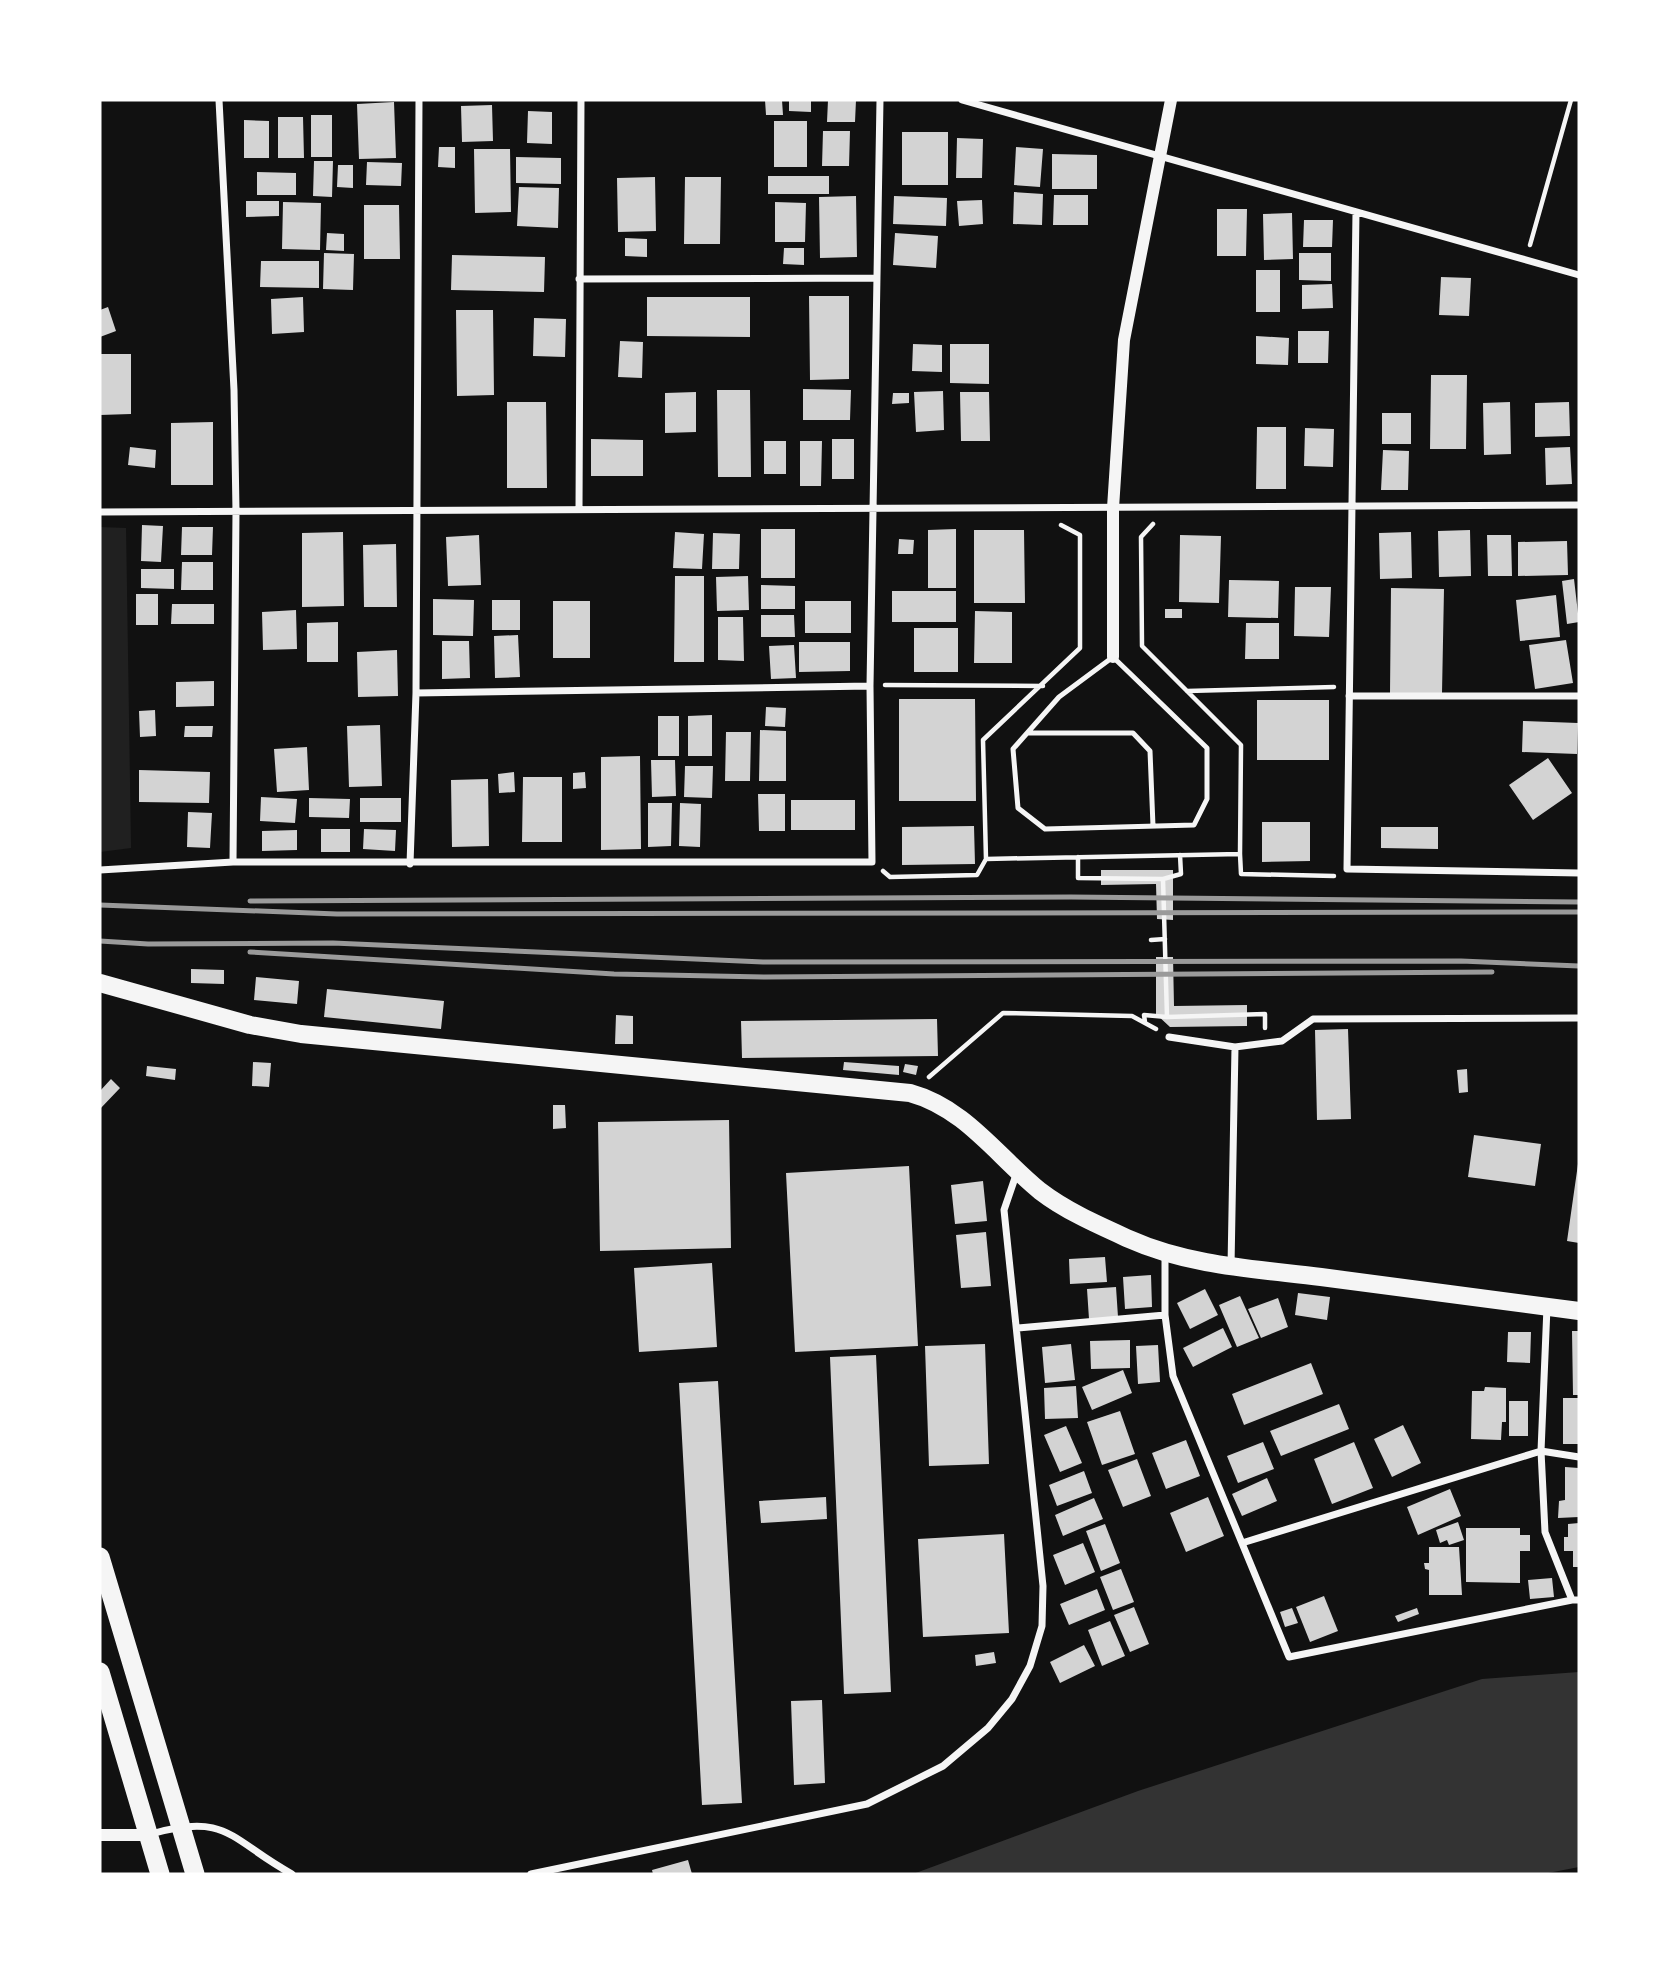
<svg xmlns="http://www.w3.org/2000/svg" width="1679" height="1974" viewBox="0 0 1679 1974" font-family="Lato,sans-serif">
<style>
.green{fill:#202020}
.water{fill:#333}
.building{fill:#d3d3d3}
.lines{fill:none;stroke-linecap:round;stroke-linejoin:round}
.path{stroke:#f5f5f5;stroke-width:4.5}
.service{stroke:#f5f5f5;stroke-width:5}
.minor{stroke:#f5f5f5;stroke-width:7}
.tertiary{stroke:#f5f5f5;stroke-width:12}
.primary{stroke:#f5f5f5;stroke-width:18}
.trunk{stroke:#f5f5f5;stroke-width:19}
.rail{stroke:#9a9a9a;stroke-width:5}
</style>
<rect width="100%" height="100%" fill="#111"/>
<path class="green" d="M100 527 126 528 131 848 100 852Z"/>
<path class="water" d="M1579 1672V1867L1543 1874H913L1138 1791 1482 1679Z"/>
<path class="building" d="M765 100H782L783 115H766Z
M789 100H811V112L789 111Z
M828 100H856L855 122H827Z
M394 102 396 158 359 159 357 104Z
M492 105 493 141 462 142 461 106Z
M528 111 552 112V144L527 143Z
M311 115H332V157H311Z
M278 117H303L304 158H278Z
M244 120 269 121V158H244Z
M774 121H807V167H774Z
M823 131H850L849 166H822Z
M902 132H948V185H902Z
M957 138 983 139 982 178H956Z
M439 147H455V168L438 167Z
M1016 147 1043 149 1040 187 1014 185Z
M474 149H510L511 212 475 213Z
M1052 154 1097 155V189H1052Z
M516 157 561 158V184L516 183Z
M314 161H333L332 197 313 196Z
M367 162 402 163 401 186 366 185Z
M338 165H353V188L337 187Z
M257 172 296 173V195H257Z
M768 176H829V194H768Z
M655 177 656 231 618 232 617 178Z
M685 177H721L720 244H684Z
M519 187 559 188 558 228 517 226Z
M1014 192 1043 194 1042 225 1013 224Z
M1054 195H1088V225H1053Z
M856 196 857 257 820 258 819 197Z
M894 196 947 198 946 226 893 224Z
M982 200 983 224 959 226 957 201Z
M246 201H279V216L246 217Z
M283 202 321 203 320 250 282 249Z
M775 202 806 203 805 242H775Z
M364 205H399L400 259H364Z
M1217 209H1247L1246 256H1217Z
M1292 213 1293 259 1264 260 1263 214Z
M1304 220H1333L1332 247H1303Z
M327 233 344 234V251L326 250Z
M895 233 938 236 936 268 893 265Z
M625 238 647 239V257L625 256Z
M784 248H804V265L783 264Z
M324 253 354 254 353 290 323 289Z
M1299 253H1331V281L1299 280Z
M452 255 545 257 544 292 451 290Z
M261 261H319V288L260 287Z
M1256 270H1280V312H1256Z
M1441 277 1471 278 1469 316 1439 315Z
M1332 284 1333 308 1302 309V285Z
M809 296H849V379L810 380Z
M303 297 304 332 272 334 271 299Z
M647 297H750V337L647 336Z
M108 307 116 331 100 337V310Z
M456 310H493L494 395 457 396Z
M534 318 566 319 565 357 533 356Z
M1298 331H1329L1328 363H1298Z
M1256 336 1289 338 1288 365 1256 364Z
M620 341 643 342 642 378 618 377Z
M913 344 942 345V372L912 371Z
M950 344H989V384L950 383Z
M100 354H131V414L100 415Z
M1431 375H1467L1466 449H1430Z
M803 389 851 390 850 420H803Z
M717 390H750L751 477H718Z
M943 391 944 430 916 432 914 392Z
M696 392V432L665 433V393Z
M960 392H989L990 441H961Z
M893 393H909V403L892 404Z
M507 402H546L547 488H507Z
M1510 402 1511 454 1484 455 1483 403Z
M1569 402 1570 436 1535 437V403Z
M1382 413H1411V444H1382Z
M213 422V485H171V423Z
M1257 427H1286V489H1256Z
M1305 428 1334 429 1333 467 1304 466Z
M591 439 643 440V476H591Z
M832 439H854V479H832Z
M764 441H786V474H764Z
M800 441H822L821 486H800Z
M130 447 156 450 155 468 128 465Z
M1570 447 1572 484 1546 485 1545 448Z
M1383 450 1409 451 1408 490H1381Z
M142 525 163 526 161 562 141 561Z
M182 527H213L212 555H181Z
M761 529H795V578H761Z
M956 529V588H928V530Z
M974 530H1024L1025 603H974Z
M1470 530 1471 576 1439 577 1438 531Z
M343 532 344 606 302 607V533Z
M675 532 704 534 702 569 673 568Z
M1411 532 1412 578 1380 579 1379 533Z
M713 533 740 534 739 569H712Z
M479 535 481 585 448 586 446 537Z
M1180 535 1221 536 1219 603 1179 602Z
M1487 535H1511L1512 576H1488Z
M899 539 914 540 913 554H898Z
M1567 541 1568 575 1518 576V542Z
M396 544 397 607H364L363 545Z
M182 562H213V590H181Z
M141 569H174V589L141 588Z
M675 576H704V662H674Z
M748 576 749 610 717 611 716 577Z
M1574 579 1579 622 1567 624 1562 581Z
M1229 580 1279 581 1278 618 1228 617Z
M761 585 795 586V609H761Z
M1295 587H1331L1329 637 1294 636Z
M1391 588 1444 589 1442 693H1390Z
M892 591H956V622H892Z
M136 594H158V625H136Z
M1556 595 1560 637 1520 641 1516 600Z
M433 599 474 600 473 636 433 635Z
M492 600H520V630H492Z
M553 601H590V658H553Z
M805 601H851V633H805Z
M172 604H214V624H171Z
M1165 609H1182V618H1165Z
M296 610 297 649 263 650 262 612Z
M975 611 1012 612V663H974Z
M761 615H794L795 637H761Z
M718 617H743L744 661 718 660Z
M338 622V662H307V623Z
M1246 623H1279V659H1245Z
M914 628H958V672H914Z
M518 635 520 677 495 678 494 636Z
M1566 640 1573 683 1535 689 1529 645Z
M442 641H469L470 678 442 679Z
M799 642H850V671L799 672Z
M794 645 796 678 771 679 769 646Z
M397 650 398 696 358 697 357 652Z
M214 681V706L176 707V682Z
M899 699H975L976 801H899Z
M1257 700H1329V760H1257Z
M766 707 786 708 785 727 765 726Z
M155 710 156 736 140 737 139 711Z
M712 715V756H688V716Z
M658 716H679V756H658Z
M1523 721 1578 723 1577 754 1522 752Z
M380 725 382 786 349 787 347 726Z
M185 726H213L212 737H184Z
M760 730 786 731V781H759Z
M726 732H751L750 781H725Z
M307 747 309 790 277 792 274 749Z
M640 756 641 849 601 850V757Z
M1548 758 1572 793 1533 820 1509 785Z
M651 760H675L676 796 652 797Z
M685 766H713L712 798 684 797Z
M139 770 210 772 209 803 139 802Z
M514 772 515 792 499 793 498 774Z
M585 772 586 788 573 789V773Z
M523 777H562V842H522Z
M488 779 489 846 452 847 451 780Z
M758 794H785V831H759Z
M261 797 297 799 295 823 260 821Z
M309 798 350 799 349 818 309 817Z
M360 798H401V822H360Z
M791 800H855V830H791Z
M648 803H672L671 846 648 847Z
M680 803 701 804 700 847 679 846Z
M188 812 212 813 210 848 187 847Z
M1262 822H1310V861L1262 862Z
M974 826 975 864 902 865V827Z
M1381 827H1438V849L1381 848Z
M321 829H350V852H321Z
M364 829 396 830 395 851 363 849Z
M297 830V850L262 851V831Z
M1101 870H1173V920L1157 919 1156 884 1101 885Z
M1156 957H1173L1174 1006 1247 1005V1026L1170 1027 1156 1014Z
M191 969 224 970V984L191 983Z
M256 977 299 981 297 1004 254 1000Z
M327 989 444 1001 441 1029 324 1017Z
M616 1015 633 1016V1044H615Z
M937 1019 938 1056 742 1058 741 1021Z
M1348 1029 1351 1119 1317 1120 1315 1030Z
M253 1062 271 1063 269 1087 252 1086Z
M844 1062 899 1066V1075L843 1070Z
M905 1064 918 1066 916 1075 903 1072Z
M147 1066 176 1069 175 1080 146 1076Z
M1467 1069 1468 1092 1459 1093 1457 1070Z
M111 1079 120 1088 100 1109V1091Z
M553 1105H565L566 1128 553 1129Z
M729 1120 731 1248 600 1251 598 1122Z
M1474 1135 1541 1144 1535 1186 1468 1177Z
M1578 1164H1579V1243L1567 1241Z
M909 1166 918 1346 795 1352 786 1173Z
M983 1181 987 1221 955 1224 951 1185Z
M986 1232 991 1286 961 1288 956 1235Z
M1105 1257 1107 1282 1070 1284 1069 1259Z
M712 1263 717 1347 639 1352 634 1268Z
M1151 1275 1152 1307 1125 1309 1123 1277Z
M1116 1287 1118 1317 1089 1319 1087 1289Z
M1205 1289 1218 1315 1190 1329 1177 1303Z
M1298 1293 1330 1297 1327 1320 1295 1315Z
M1240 1296 1259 1338 1237 1347 1219 1305Z
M1278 1298 1288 1327 1261 1338 1248 1309Z
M1223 1328 1232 1347 1193 1367 1183 1348Z
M1572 1331H1579V1395H1573Z
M1508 1332H1531L1530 1363 1507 1362Z
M1130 1340V1368L1091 1369 1090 1341Z
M985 1344 989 1464 929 1466 925 1346Z
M1071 1344 1075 1380 1045 1383 1042 1347Z
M1158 1345 1160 1382 1138 1384 1136 1346Z
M876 1355 891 1692 844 1694 830 1357Z
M1311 1363 1323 1394 1244 1425 1232 1394Z
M1123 1370 1132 1393 1092 1410 1082 1387Z
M718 1381 742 1803 702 1805 679 1383Z
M1076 1386 1078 1418 1045 1419 1044 1388Z
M1485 1387 1506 1388V1422H1502L1501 1440 1471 1439 1472 1391H1484Z
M1563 1398H1579V1444H1563Z
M1509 1401H1528V1436H1509Z
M1339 1404 1349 1429 1281 1456 1270 1431Z
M1120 1411 1135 1454 1102 1465 1087 1422Z
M1403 1425 1421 1463 1392 1477 1374 1439Z
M1066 1426 1082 1463 1060 1472 1044 1435Z
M1186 1440 1200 1476 1166 1489 1152 1453Z
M1263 1442 1274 1469 1238 1483 1227 1456Z
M1354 1442 1373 1488 1332 1504 1314 1459Z
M1137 1459 1151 1496 1123 1507 1108 1470Z
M1565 1467 1579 1468V1517L1558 1518 1559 1501 1565 1500Z
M1084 1471 1092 1493 1057 1506 1049 1485Z
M1267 1478 1277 1501 1242 1516 1232 1494Z
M1450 1489 1461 1516 1418 1535 1407 1507Z
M826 1497 827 1519 761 1523 759 1501Z
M1208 1497 1224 1536 1186 1552 1170 1513Z
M1094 1498 1103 1519 1063 1536 1055 1515Z
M1458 1522 1464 1540 1449 1545 1447 1540 1440 1543 1436 1530Z
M1579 1523V1567H1573V1551H1564V1537H1568V1524Z
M1105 1524 1120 1563 1101 1571 1086 1531Z
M1466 1528H1520V1535H1530V1551H1520V1583L1466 1582Z
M1004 1534 1009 1633 923 1637 918 1539Z
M1083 1543 1095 1572 1065 1585 1053 1555Z
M1429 1547H1459L1462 1595H1429V1570L1425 1569 1424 1563H1429Z
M1121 1569 1134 1602 1113 1610 1100 1577Z
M1552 1578 1554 1597 1530 1599 1528 1580Z
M1097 1589 1105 1610 1069 1625 1060 1604Z
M1324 1596 1338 1631 1310 1642 1296 1607Z
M1134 1607 1149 1644 1130 1652 1114 1615Z
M1292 1608 1298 1623 1285 1627 1280 1612Z
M1417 1608 1419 1614 1398 1622 1395 1616Z
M1110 1621 1125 1656 1102 1666 1088 1630Z
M1084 1645 1095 1666 1060 1683 1050 1662Z
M994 1652 996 1663 976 1666 975 1655Z
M822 1700 825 1783 794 1785 791 1701Z
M688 1860 692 1874H653L652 1870Z"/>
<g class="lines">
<path class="path" d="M1530 245 1571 100
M1061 525 1080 535V648L983 740 986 859 1240 854 1241 745 1142 646 1141 537 1153 524
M885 685 1043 686
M1187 691 1334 687
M1240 854 1241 874 1334 876
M1078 857V878L1163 879
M883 871 890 877 977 875 986 859
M1151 940 1165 939
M1167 1017 1265 1014V1028
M1145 1022 1144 1015 1167 1017 1163 879 1181 874 1180 855
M929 1077 1003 1013 1132 1016 1156 1029"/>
<path class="service" d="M1113 657 1207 748V799L1194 825 1045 829 1018 808 1013 749 1059 697Z
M1028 733H1133L1150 751 1153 826"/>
<path class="minor" d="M219 100 234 390 236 511 233 862
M962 100 1579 275
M1356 212 1347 869 1579 873
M579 279 877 278
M579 509 581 100
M100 512 1579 505
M416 693 870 686
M1349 696H1579
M410 864 416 693 419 100
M100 870 233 862H872L870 686 880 100
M1169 1037 1235 1047 1282 1041 1313 1019 1579 1018
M1165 1253V1315L1173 1376 1289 1657 1572 1600
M1231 1266 1235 1047
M1547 1307 1541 1451 1545 1532 1572 1600H1579
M1018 1328 1165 1315
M1242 1543 1541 1451 1579 1457
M151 1834C228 1812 230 1840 292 1874
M531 1874 867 1804 943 1766 988 1728 1012 1699 1030 1666 1042 1626 1043 1586 1004 1210 1017 1172"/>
<path class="tertiary" d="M1113 657V508L1124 340 1171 100
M100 1835H148"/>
<path class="primary" d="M100 983 250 1025 301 1034 910 1093C965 1108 997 1156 1040 1191 1066 1211 1098 1225 1129 1239 1189 1266 1257 1269 1321 1277 1407 1288 1493 1299 1579 1311"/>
<path class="trunk" d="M100 1557 195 1874
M100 1672 160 1874"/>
<path class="rail" d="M250 901 1071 897 1579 902
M100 905 337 914 1579 912
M100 941 148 944 333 943 763 962 1461 961 1579 966
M250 952 614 974 765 977 1492 972"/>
</g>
<rect width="1679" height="1974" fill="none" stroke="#ffffff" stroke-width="203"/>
</svg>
